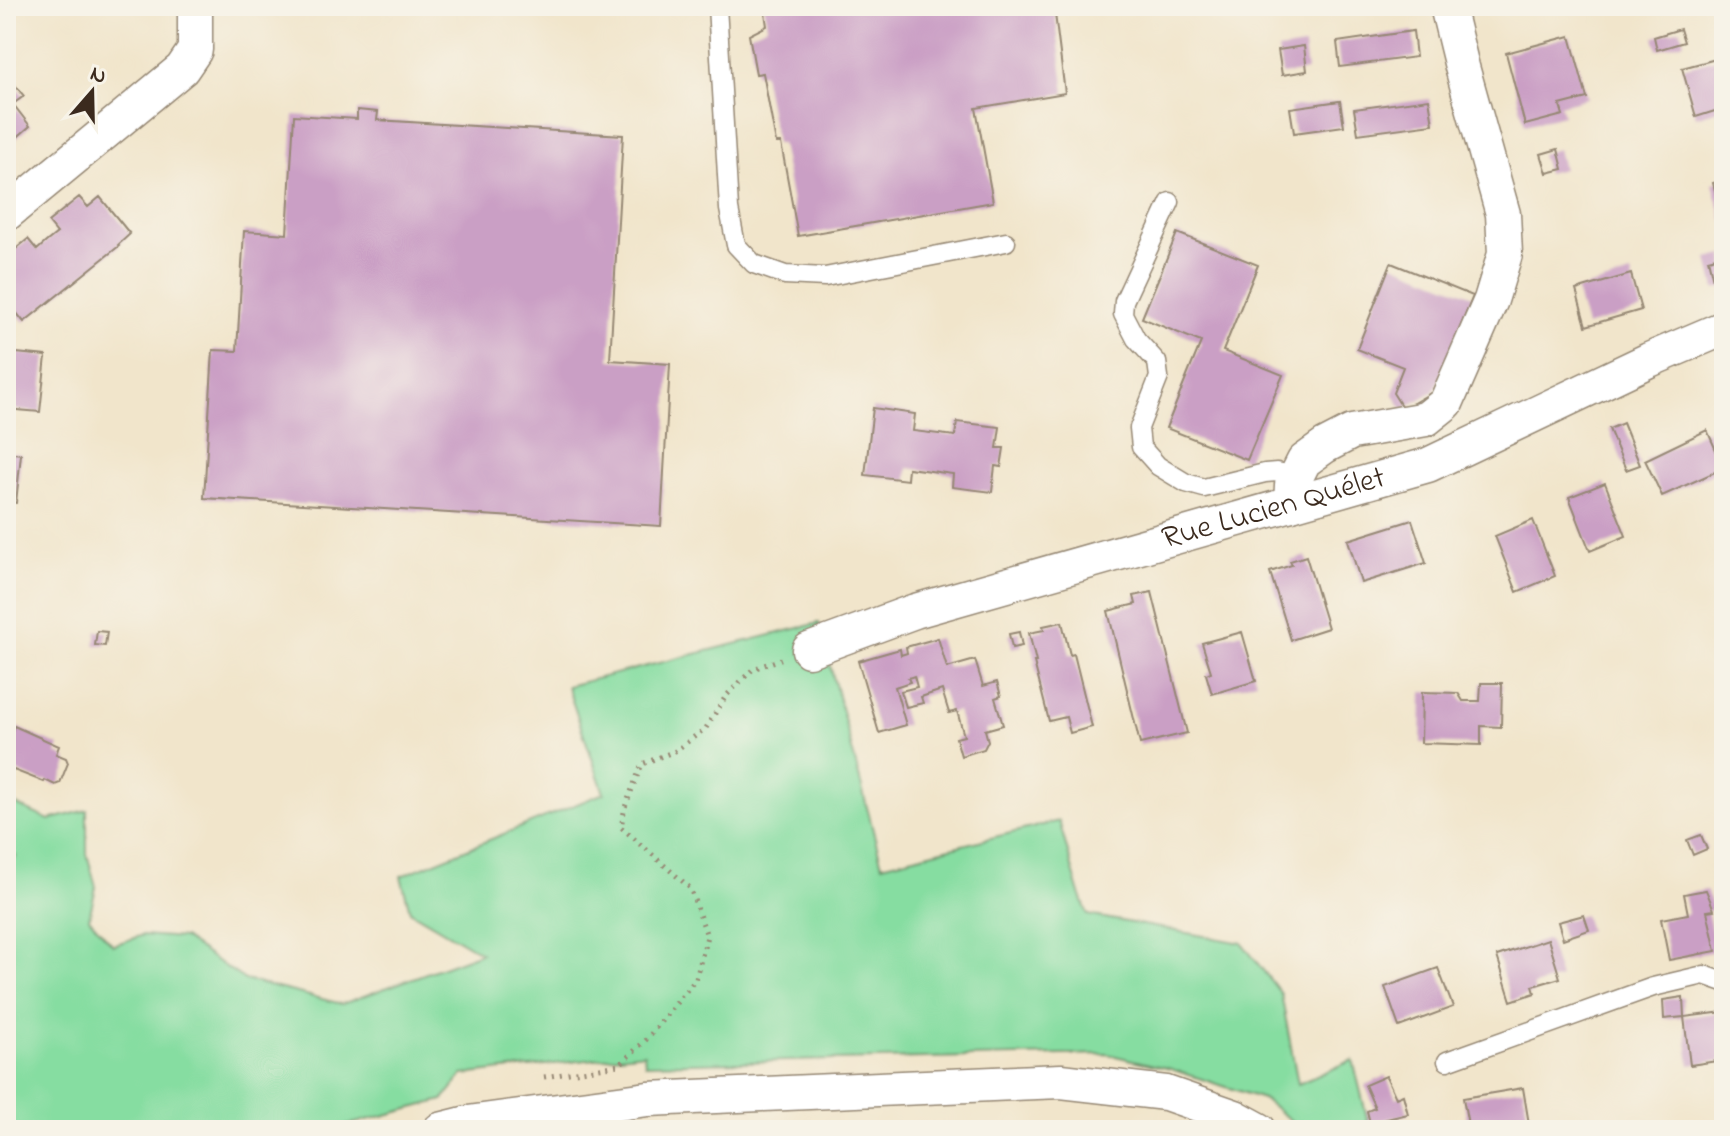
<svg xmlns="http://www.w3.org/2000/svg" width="1730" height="1136" viewBox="0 0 1730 1136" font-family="'Indie Flower',sans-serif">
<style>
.green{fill:#86dda1;stroke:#608460;stroke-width:2}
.building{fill:#ca9fc5}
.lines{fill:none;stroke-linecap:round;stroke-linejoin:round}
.service-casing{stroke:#968874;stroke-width:21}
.minor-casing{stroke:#968874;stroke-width:37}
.path{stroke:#968874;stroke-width:5;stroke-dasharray:2 6;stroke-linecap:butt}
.service{stroke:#fff;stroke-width:18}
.minor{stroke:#fff;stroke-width:34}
.labels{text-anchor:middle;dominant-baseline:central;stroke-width:6;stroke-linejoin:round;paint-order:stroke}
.street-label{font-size:32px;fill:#3b2a1e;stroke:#f7f3e8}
</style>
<rect width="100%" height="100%" fill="#f7f3e8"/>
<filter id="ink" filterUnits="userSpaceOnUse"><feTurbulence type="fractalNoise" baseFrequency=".0125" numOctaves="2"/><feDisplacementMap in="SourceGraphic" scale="16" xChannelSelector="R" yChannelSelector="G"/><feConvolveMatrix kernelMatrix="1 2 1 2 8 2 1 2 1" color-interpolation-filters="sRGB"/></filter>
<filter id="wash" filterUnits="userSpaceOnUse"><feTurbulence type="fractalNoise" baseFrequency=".006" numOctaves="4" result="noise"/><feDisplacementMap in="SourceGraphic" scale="32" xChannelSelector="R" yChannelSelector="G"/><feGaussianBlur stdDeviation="1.8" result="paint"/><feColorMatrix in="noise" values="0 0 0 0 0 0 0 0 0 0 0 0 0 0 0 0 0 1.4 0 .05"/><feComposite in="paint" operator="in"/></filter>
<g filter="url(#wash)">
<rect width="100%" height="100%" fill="#f1e5cb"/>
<path class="green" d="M819 623 882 865 1059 821 1077 885 1088 915 1242 943 1281 994 1298 1084 1353 1060 1370 1130H1303L1263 1099 1171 1069 1107 1054 645 1064 644 1053 463 1075 443 1100 329 1130H6V863L16 856 6 845V800L49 820 87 810V854L96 887 89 918 113 945 143 935 183 938 245 980 342 1004 481 953 410 911 401 876 604 793 567 686Z"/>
<g id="blocks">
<path class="building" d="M764 6H1054L1065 93 976 108 993 202 798 236 781 143H776L763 73 756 74 749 35 767 26Z
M1680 29 1684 42 1657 50 1654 37Z
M1413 31 1416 57 1340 67 1337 42Z
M1570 36 1587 98 1560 105 1563 115 1525 125 1506 53Z
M1304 46 1307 71 1282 75 1278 50Z
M1716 59 1724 85V116L1720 117 1718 110 1696 117 1682 68Z
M6 74 24 96 13 104 30 126 6 147Z
M1429 99 1433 124 1358 134 1354 109Z
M1340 101 1344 126 1294 133 1290 108Z
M357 110 378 112 377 120 623 135 610 360 670 364 661 526 204 498 213 350 237 351 244 231 287 234 294 115 357 119Z
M1558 149 1563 169 1547 173 1541 154Z
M1724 180V222H1723L1713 183Z
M79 197 88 207 100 197 130 234 118 245 119 246 24 322 6 300V257L28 239 37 250 46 242 57 233 48 222Z
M1177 233 1258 265 1223 351 1283 375 1247 460 1166 428 1201 342 1142 318Z
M1724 255V287L1715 289 1708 259Z
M1391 263 1473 296 1434 391 1403 409 1393 393 1403 367 1357 349Z
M1631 274 1641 310 1586 326 1576 290Z
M6 352 46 356 40 412 6 409Z
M873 408 915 414 913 431 955 436 957 422 1000 427 997 448H1004L1001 467 995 466 992 492 952 487 953 474 908 468 907 480 865 475Z
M1623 423 1640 465 1626 470 1609 429Z
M1707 430 1724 468 1662 496 1645 460Z
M6 452 21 454 16 503 6 502Z
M1605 483 1626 536 1590 551 1569 497Z
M1412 520 1426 563 1361 583 1348 540Z
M1533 520 1555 576 1517 592 1495 536Z
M6 543 12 544 8 587H6Z
M1306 556 1328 628 1291 640 1270 572 1292 565 1290 561Z
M1152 592 1187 733 1140 744 1108 611 1136 604 1134 596Z
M1062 622 1070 655 1074 654 1092 727 1070 733 1066 717 1049 721 1034 662H1036L1029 633 1044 630 1043 626Z
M97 631 107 632 105 646 95 645Z
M1019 632 1022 646 1012 648 1009 634Z
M1242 632 1256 681 1212 694 1206 674 1211 672 1202 643Z
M938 638 947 668 975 660 983 686 997 682 1001 696 995 698 1003 725 985 730 988 741 984 749 961 756 956 738 964 736 957 711 949 713 942 690 921 697 923 703 906 707 901 691 917 687 914 676 908 678 910 682 895 687 906 725 879 733 858 661 900 649 901 655 907 653 906 647Z
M1481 683H1502L1501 727 1481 726V745L1421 743 1422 692 1458 693 1463 701H1480Z
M14 726 59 746 56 754 66 758 68 763 60 783 55 785 45 780 44 782 6 767V746Z
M1701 835 1707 849 1693 855 1687 840Z
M1706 890 1714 910 1707 911 1716 951 1669 960 1661 919 1688 914 1684 894Z
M1584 915 1589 930 1563 939 1558 922Z
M1548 939 1560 978 1533 986 1535 993 1511 1001 1497 956Z
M1438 968 1453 1007 1399 1027 1385 987Z
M1683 997 1684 1017 1664 1019 1663 1000Z
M1724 1012V1060L1690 1065 1684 1017Z
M1386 1076 1396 1098 1403 1095 1408 1114 1370 1123 1367 1111 1375 1108 1365 1085Z
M1523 1088 1530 1130H1469L1463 1098Z"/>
</g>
</g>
<g filter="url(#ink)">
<use href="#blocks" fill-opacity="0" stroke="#968874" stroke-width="2"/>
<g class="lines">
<defs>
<path id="service" d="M717 6 729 209 736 245 754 264 785 275 825 277 1006 242
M1170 202 1124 301 1123 314 1136 339 1157 362 1159 377 1139 428 1141 447 1158 466 1186 483 1204 488 1265 473 1277 472 1296 476
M1447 1061 1653 987 1704 975 1724 982"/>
<g id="minor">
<path d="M6 214 182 69 195 50V6"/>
<path d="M1291 504 1292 485 1304 461 1325 446 1352 432 1426 419 1446 403 1491 300 1505 254 1503 214 1462 67 1447 6"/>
<path id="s1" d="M809 650 915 611 1428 465 1649 360 1724 328"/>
<path d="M440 1130 468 1123 648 1099 1061 1081 1166 1093 1235 1117 1259 1130"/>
</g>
</defs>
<use href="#service" class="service-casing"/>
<use href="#minor" class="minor-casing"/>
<path class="path" d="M544 1077 619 1065 646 1040 696 979 707 936 690 888 621 827 625 807 642 764 675 751 706 728 726 696 753 669 781 659"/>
<use href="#service" class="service"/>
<use href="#minor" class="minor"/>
</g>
</g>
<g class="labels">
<g class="street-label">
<text stroke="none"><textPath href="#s1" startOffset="486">Rue Lucien Quélet</textPath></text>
</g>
</g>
<rect width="1730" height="1136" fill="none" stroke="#f7f3e8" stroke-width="32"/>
<g transform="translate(92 92) rotate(20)" stroke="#f7f3e8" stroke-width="6" paint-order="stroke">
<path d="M0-6L14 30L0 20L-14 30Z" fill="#3b2a1e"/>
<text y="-12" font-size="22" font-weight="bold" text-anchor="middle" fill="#3b2a1e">N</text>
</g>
</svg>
